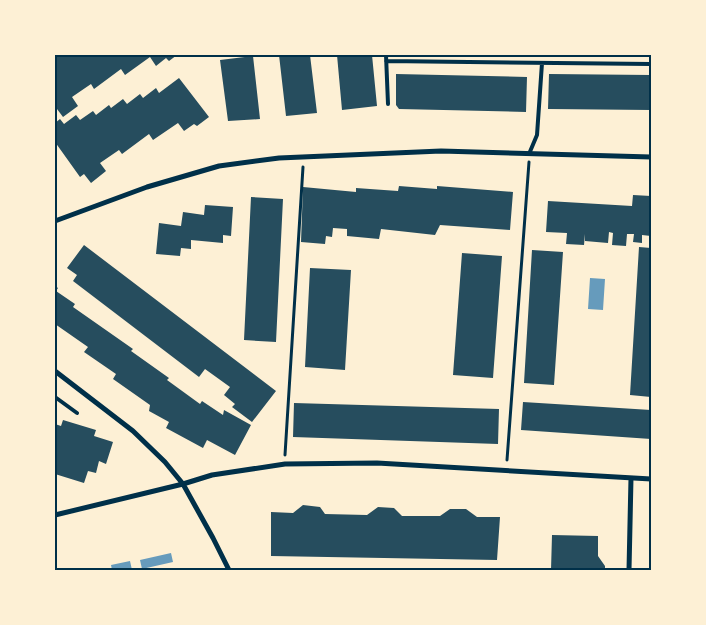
<svg xmlns="http://www.w3.org/2000/svg" width="706" height="625" viewBox="0 0 706 625" font-family="Helvetica,sans-serif">
<style>
.water{fill:#669bbc}
.building{fill:#264d5e}
.lines{fill:none;stroke-linecap:round;stroke-linejoin:round}
.path{stroke:#003049;stroke-width:3}
.service{stroke:#003049;stroke-width:4}
.minor{stroke:#003049;stroke-width:5}
.neatline{fill:none;stroke:#003049;stroke-width:2}
</style>
<rect width="100%" height="100%" fill="#fdf0d5"/>
<path class="water" d="M590 278 605 279 603 310 588 309Z
M171 553 173 562 142 569 140 560Z
M130 561 132 570H112L111 565Z"/>
<path class="building" d="M55 55H177L169 61 166 58 156 66 150 57 125 75 121 69 94 89 91 84 72 97 78 106 63 117 57 109 55 110Z
M279 55H310L317 113 286 116Z
M337 55H372L377 106 342 110Z
M253 56 260 119 228 121 220 60Z
M396 74 527 77 526 112 399 109 396 105Z
M549 74 651 75V110L548 109Z
M179 78 209 117 197 126 194 124 184 131 178 123 153 140 149 134 122 154 119 150 100 163 106 171 91 183 84 174 80 177 55 142V123L60 119 64 124 76 115 80 120 93 111 96 115 109 105 111 108 123 99 127 104 140 94 143 98 156 88 159 93Z
M399 186 437 189V186L513 192 510 230 440 225 435 235 381 229 379 239 347 236V229L333 228 332 237 326 236 325 244 301 242 303 187 356 192V188L398 191Z
M633 195 651 196V236L642 235V243L633 242 634 234H627L626 246 612 245 613 233 609 232 608 243 585 241V234L584 245 566 244 567 233 546 232 548 201 632 206Z
M251 197 283 199 276 342 244 340Z
M205 205 233 207 231 236 223 235V243L191 240V249L181 248 180 256 156 254 159 223 181 226 183 212 204 215Z
M84 245 276 391 252 422 232 407 235 404 224 395 230 387 205 369 199 377 73 281 77 275 67 268Z
M639 247 651 248V397L630 395Z
M532 250 563 252 554 385 524 383Z
M462 253 502 256 493 378 453 375Z
M310 268 351 270 345 370 305 367Z
M55 286 58 288 56 291 75 304 73 307 133 349 131 351 169 378 167 380 200 404 202 401 223 415 224 410 251 425 235 455 207 440 203 448 166 428 169 422 149 411 150 405 113 379 116 374 84 352 88 347 55 324Z
M523 402 651 410V439L521 430Z
M294 403 499 409 498 444 293 437Z
M63 420 96 430 94 436 113 442 106 464 99 461 96 473 88 471 84 483 55 474V424L61 426Z
M303 505 320 507 325 514 367 515 378 507 394 508 402 516H440L450 509H466L477 517H500L497 560 271 556V512L293 513Z
M552 535 598 536V556L605 566V570H551Z"/>
<g class="lines">
<path class="path" d="M285 455 303 167
M507 460 529 162"/>
<path class="service" d="M386 55 388 104
M386 61 651 64
M529 154 537 135 542 63
M55 397 77 413"/>
<path class="minor" d="M55 221 147 187 219 166 279 158 441 151 651 157
M55 371 133 431 165 462 183 484 213 538 229 570
M55 515 183 484 212 475 285 464 377 463 651 479
M629 570 631 478"/>
</g>
<rect width="706" height="625" fill="none" stroke="#fdf0d5" stroke-width="112"/>
<rect x="56" y="56" width="594" height="513" class="neatline"/>
</svg>
